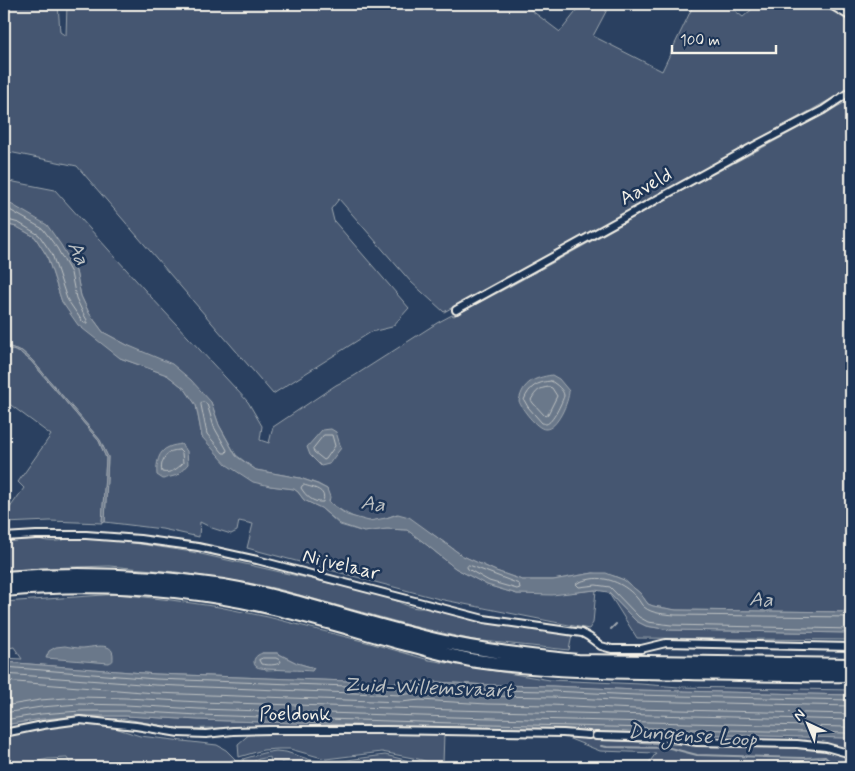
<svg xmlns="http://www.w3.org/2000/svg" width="855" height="771" viewBox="0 0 855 771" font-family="Mynerve,sans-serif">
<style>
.green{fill:#445771;stroke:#9ca4ac;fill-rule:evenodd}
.water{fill:#6a788a;stroke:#a1a8b0}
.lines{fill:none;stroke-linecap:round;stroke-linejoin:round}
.shore{stroke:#bdc1c2;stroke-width:1}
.stream{stroke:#a1a8b0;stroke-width:2}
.street-casing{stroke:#f4f1e8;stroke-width:10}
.highway-casing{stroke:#f4f1e8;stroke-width:16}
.street{stroke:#1d3557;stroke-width:6}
.highway{stroke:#1d3557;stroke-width:12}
.labels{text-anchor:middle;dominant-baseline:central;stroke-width:5;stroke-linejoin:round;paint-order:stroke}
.street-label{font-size:20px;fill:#f4f1e8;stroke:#1d3557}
.water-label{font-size:21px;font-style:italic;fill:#bdc1c2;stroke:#1d3557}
</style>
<rect width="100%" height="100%" fill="#2a4060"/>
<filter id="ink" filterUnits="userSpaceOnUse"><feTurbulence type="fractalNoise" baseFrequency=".02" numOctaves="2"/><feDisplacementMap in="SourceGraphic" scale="10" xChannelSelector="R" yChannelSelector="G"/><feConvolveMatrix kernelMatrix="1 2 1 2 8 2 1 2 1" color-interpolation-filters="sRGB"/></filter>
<g filter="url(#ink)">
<path class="green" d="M4 4H58L60 32 66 36 67 4H523L560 32 582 4H610L593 36 662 71 694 4H726L743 17 758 4H823L851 22V84L840 94 806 113 444 312 411 282 397 266 339 199 331 209 334 221 409 308 392 327 371 332 273 394 77 166 4 151Z
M851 97V612L676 610 653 606 648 604 640 593 624 580 614 576 593 573 553 580H522L496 571 463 556 431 533 397 514C389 517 379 521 369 521 355 520 340 510 329 502L327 489 318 484 300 478 256 470 236 455 219 425 211 402 127 345 103 332 89 313 81 296 76 271 9 203H4V180L55 190 152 298 248 402 262 426 260 440 269 443 273 427 336 385 354 376 437 323 452 315 454 316C533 275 609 231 687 188 740 160 792 132 844 103Z
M4 224 17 227 35 237 47 256 62 302 120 358 167 375 185 389 196 405 202 437 270 486 294 489 298 492 304 500 321 508 340 525 364 532 387 529 407 530 422 541 455 568 487 585 517 594 576 592 596 590 593 623 589 629 439 599 247 548 253 524 239 521 237 531 231 534 212 528 200 522 199 537 162 529 105 522 108 457 100 440 32 360 22 351 4 345Z
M4 347 21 353 31 361 99 441 106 458 102 523 50 521 5 523 4 522V516L24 488 18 482 51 435 4 400Z
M70 537 121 541 192 552 390 597C399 603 416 611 426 607L572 635 569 650 473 640 412 626 278 589 249 583 176 572 109 566 42 568 4 571V540L38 538C46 543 62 542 70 537Z
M608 592 636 621 646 626 670 630 851 633V640L637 638Z
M118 594 171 600 219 607 268 617 370 643 429 660 550 680 640 684 679 687 851 690V695L636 690 552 686 488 685 419 681 402 683 156 674 4 662V658L22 659 14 647 4 649V602ZM262 653H277L297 663 314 668 266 670Z
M80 716H126L199 720 453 728 846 738 847 746H851V752L798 742 548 732 453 730 271 726 181 729 126 719 80 718 4 731V725L42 719Z
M77 722 115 728 140 736 217 745 226 750 235 759 217 767H72L67 758 48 759 10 767H4V737L35 729Z
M252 732 444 733 443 764 431 763 418 759 382 752 326 759 290 749H278L263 750 239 757 238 744Z
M565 737 662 744 749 746 825 750 851 757V767H646L656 753 600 751Z
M276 751 286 752 311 760 324 761 347 760 385 755 426 765 425 767H409L392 761 381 760 318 766 316 767 281 763 277 767H269L271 762 270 757 259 759 243 766V759L263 753Z"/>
<path class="water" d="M4 203H9L47 225 61 245 76 271 81 296 89 313 103 332 127 345 172 364 191 380 211 402 219 425 236 456 256 470 300 478 314 483 317 484 327 489 330 497 329 502 347 515 369 521 386 518 398 514 409 517 463 556 496 571 522 580H553L593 573H606L624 580 640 593 648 604 653 606 676 610 851 612V633L670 630 646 626 636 621 608 592 595 590 552 595 517 594 487 585 455 568 422 541 407 530 387 529 364 532 340 524 321 508 304 500 298 492 294 489 270 486 253 482 227 465 202 437 196 405 185 389 167 375 120 358 78 325 62 302 47 256 35 237 17 227 4 224Z
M4 345 22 351 32 360 100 440 108 457 105 522 102 523 106 458 99 441 31 361 21 353 4 347Z
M552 375 559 379 569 391C569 401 557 430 545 429 537 429 521 408 519 401 523 382 534 378 552 375Z
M331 429 336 432 341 448 329 464 321 466 310 455 307 447 322 430Z
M181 444 187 451 188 464 178 475 163 479 157 475C156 464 158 451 169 447 173 445 178 445 181 444Z
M65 646C70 647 76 648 82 648 91 648 114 640 113 657 113 662 113 661 109 663L46 658 49 651 56 647Z
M262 653H277L297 663 314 668 312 671C303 670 262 670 257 667 255 666 254 664 254 661 255 656 258 655 262 653Z
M4 662 156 674 402 683 419 681 488 685 552 686 636 690 851 695V746H847L846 738 453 728 199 720 126 716H80L42 719 4 725Z"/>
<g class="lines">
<path class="shore" d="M4 208 8 209 43 229 57 248 71 273 76 298 84 315 87 320V323H84L82 321 67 299 52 254 39 235 19 223 4 219
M551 381C556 384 564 390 564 396 562 402 553 423 546 424 545 424 544 423 542 423L528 407 524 400C529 387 537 382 551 381Z
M549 387 552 388 557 396 548 414 545 416 533 403 531 400C536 391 539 388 549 387Z
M202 402H204L207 404 214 427 227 450 226 453H223L207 434 201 405Z
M324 435H332L335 446 326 459 324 460 314 452 313 449Z
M179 450 182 453 183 463C177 469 171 474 162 472 160 466 163 456 170 452 171 451 177 450 179 450Z
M304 485C313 488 327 489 323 502 313 503 306 496 301 488L302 486Z
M469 565 519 584 520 588 517 589 489 581 468 569 467 567Z
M851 617 675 615C666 614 652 614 644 607 641 605 640 601 637 598 626 585 608 576 591 579 586 580 580 581 576 584L579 587 596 585 610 587 639 617 648 622 671 625 851 629
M263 658H276L280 660 281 662C276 666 267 665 261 664L259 660Z
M4 667 156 679 402 688 420 686 488 690 552 691 636 695 851 700
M4 674 155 685 401 695 420 692 488 696 552 697 636 701 851 706
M4 681 155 693 401 702 420 700 487 704 551 705 635 709 851 714
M4 706 40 700 79 697 126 698 200 702 453 710 851 720
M4 713 41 707 79 704 126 705 199 709 453 717 845 727 851 729
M4 720 41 714 80 711H126L199 715 453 723 845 733 849 735 851 739"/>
<path class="stream" d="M611 629 616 624
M601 746 607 747 670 748 697 755 803 758 825 757 836 767"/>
<defs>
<path id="street" d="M829 4 851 17
M456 310 756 145 823 110 851 91
M4 537 36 535H86L140 539 198 547 257 560 484 619 582 633 589 637 601 646 612 649H641L666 643 851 647
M4 733 43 725 80 720 136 726 179 733 206 734 233 731 270 730H385L563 733 589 735
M596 736 672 738 697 742 797 744 826 747 851 754"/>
<path id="highway" d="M4 578C77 572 150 575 223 586 295 598 365 624 436 640 483 651 531 656 578 661L851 665
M4 590C93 582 185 587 273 608 316 618 359 631 402 643 427 649 452 657 477 661 547 671 618 672 688 673 742 674 797 676 851 675"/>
</defs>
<use href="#street" class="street-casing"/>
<use href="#highway" class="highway-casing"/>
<use href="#street" class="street"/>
<use href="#highway" class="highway"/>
</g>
</g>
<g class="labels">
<g class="street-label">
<text transform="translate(646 187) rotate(-29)">Aaveld</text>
<text transform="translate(341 565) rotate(14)">Nijvelaar</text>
<text x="295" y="714">Poeldonk</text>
</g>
<g class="water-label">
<text transform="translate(78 253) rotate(65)">Aa</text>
<text transform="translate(373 504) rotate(7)">Aa</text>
<text transform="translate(761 600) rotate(2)">Aa</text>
<text transform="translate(428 688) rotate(2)">Zuid-Willemsvaart</text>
<text transform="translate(692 736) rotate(4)">Dungense Loop</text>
</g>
</g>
<rect width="855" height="771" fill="none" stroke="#1d3557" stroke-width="20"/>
<rect x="10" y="10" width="835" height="751" fill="none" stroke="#f4f1e8" stroke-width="2" filter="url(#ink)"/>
<g transform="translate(808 724) rotate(316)" stroke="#1d3557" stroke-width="4" paint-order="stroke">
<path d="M0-4L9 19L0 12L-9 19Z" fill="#f4f1e8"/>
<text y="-8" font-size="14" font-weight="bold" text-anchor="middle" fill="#f4f1e8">N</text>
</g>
<path d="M672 45v8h104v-8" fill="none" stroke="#f4f1e8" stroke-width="2.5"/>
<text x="680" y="45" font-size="15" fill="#f4f1e8" stroke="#1d3557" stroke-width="4" paint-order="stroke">100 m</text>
</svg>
